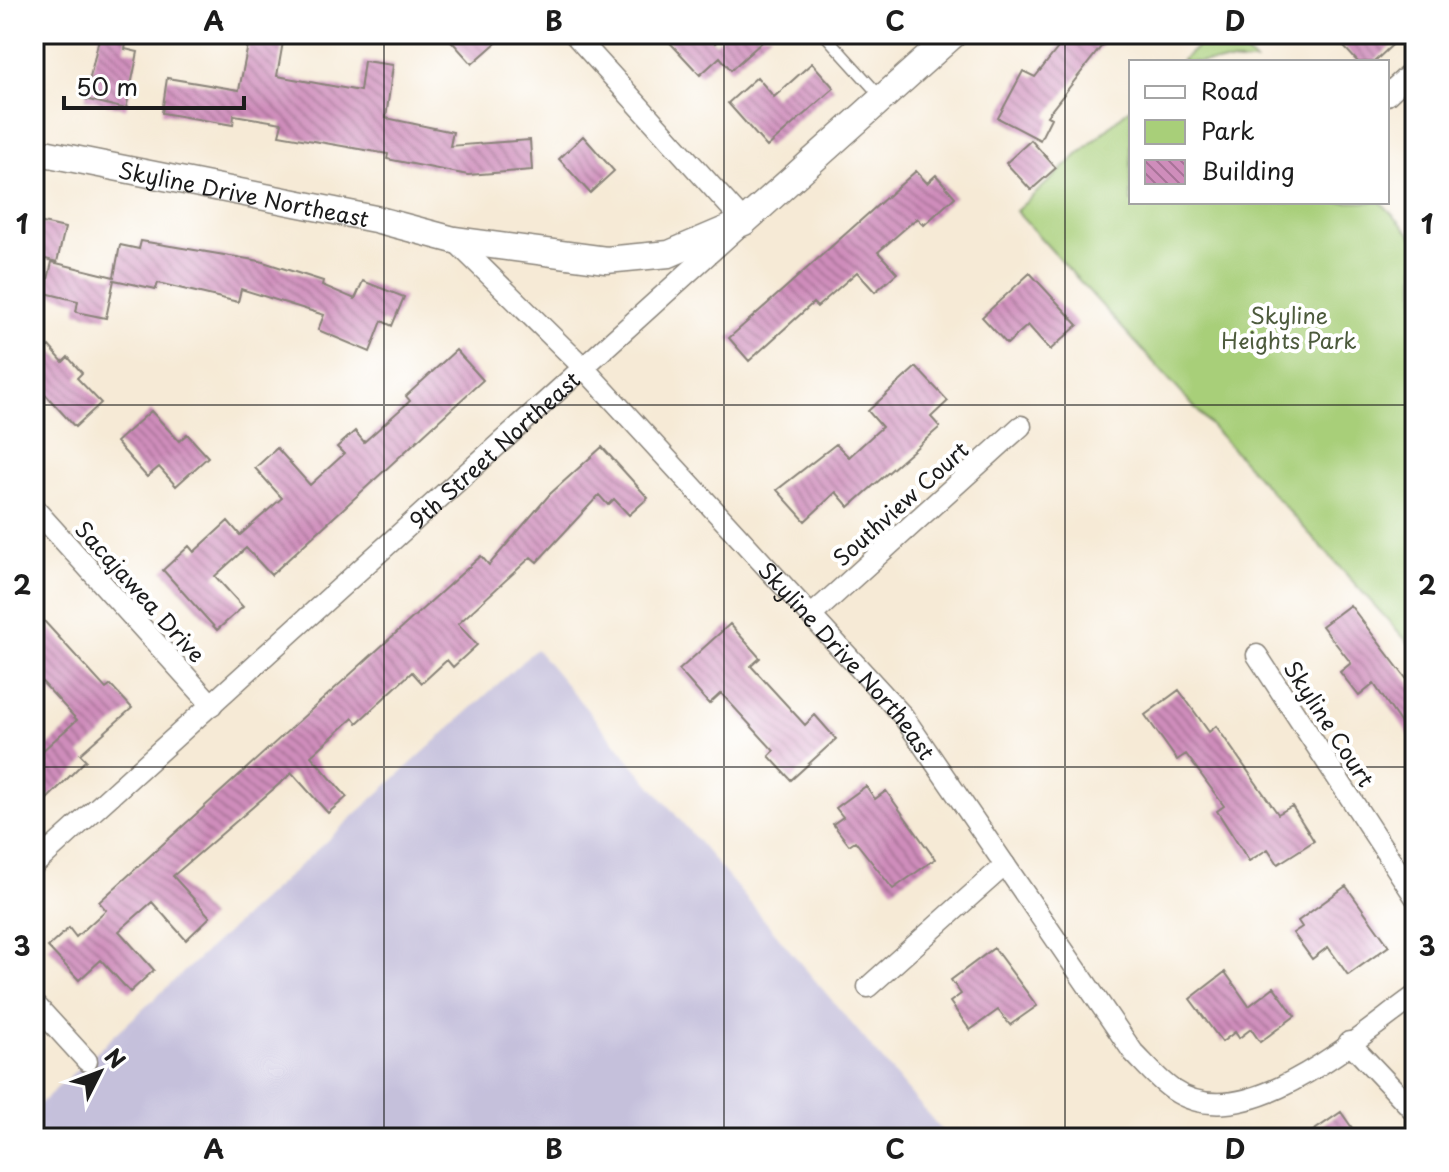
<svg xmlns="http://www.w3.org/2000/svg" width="1449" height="1172" viewBox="0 0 1449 1172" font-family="'Playpen Sans',sans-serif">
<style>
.industrial{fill:#c5c0db}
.park{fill:#a8cf79;stroke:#62764a;stroke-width:2}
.building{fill:url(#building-back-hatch)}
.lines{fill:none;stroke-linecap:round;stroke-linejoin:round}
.service-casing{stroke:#898379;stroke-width:13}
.minor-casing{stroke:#898379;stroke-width:23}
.tertiary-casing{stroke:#898379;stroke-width:29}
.service{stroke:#fff;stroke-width:10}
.minor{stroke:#fff;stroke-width:20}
.tertiary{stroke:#fff;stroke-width:26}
.grid{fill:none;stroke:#1c1c1c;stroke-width:2;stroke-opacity:0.55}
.labels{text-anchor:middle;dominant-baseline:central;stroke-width:8;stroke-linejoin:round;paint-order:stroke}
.street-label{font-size:22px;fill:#1c1c1c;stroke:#fff}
.park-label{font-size:22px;fill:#4d5b3d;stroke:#fff}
.neatline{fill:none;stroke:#1c1c1c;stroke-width:3}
.grid-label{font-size:26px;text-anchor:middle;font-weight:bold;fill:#1c1c1c}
</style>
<defs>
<pattern id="building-back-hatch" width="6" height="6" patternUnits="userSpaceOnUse" patternTransform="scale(2)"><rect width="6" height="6" fill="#cf8dbb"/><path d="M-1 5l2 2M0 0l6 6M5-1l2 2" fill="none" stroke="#a77297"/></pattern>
</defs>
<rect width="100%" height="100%" fill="#fff"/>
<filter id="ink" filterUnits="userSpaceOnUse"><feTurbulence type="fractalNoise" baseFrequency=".0125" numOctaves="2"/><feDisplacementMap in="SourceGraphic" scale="16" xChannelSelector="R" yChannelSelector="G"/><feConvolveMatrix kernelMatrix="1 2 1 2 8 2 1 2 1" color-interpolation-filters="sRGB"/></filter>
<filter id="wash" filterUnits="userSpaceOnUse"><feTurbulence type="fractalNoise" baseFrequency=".006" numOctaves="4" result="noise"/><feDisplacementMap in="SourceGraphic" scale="32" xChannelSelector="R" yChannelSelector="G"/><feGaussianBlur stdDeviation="1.8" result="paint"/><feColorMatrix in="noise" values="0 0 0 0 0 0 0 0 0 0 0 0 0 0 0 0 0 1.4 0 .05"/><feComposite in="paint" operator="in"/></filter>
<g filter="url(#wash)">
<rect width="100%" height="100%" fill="#f6ead6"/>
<path class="industrial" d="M536 649 948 1138H34V1109Z"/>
<path class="park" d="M1211 34H1229L1255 62H1180Z
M1131 107V202H1381L1415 239V650L1016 211Z"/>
<g id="blocks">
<path class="building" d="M100 34H128L125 49 138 52 126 109 85 99Z
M445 34H506L472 64Z
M662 34H707L715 43 725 34H771L731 70 720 57 700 75Z
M1069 34H1111L1047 116 1051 118 1040 140 998 118 1023 71 1035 77Z
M1332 34H1404L1374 62H1358Z
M250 35 283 42 277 76 360 91 364 61 393 65 386 118 453 132 450 146 530 140 532 170 468 175 387 159 388 154 279 135 282 123 234 115 233 125 162 113 167 78 239 90Z
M812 63 834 88 767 147 728 103 757 77 774 97Z
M583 136 614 171 590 193 559 159Z
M1031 140 1056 168 1031 190 1006 163Z
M916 171 927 183 936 175 955 197 924 225 917 218 878 252 897 273 875 292 857 272 817 307 813 303 749 361 729 338Z
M34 221 65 228 57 262 34 256Z
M141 241 260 261 323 281 322 285 355 299 363 281 404 297 392 326 382 321 370 352 318 330 324 315 241 289 238 302 158 283 156 289 114 280 106 318 76 312 78 301 45 293 52 262 114 277 120 245 139 249Z
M1030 273 1078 325 1050 350 1028 325 1007 344 982 317Z
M49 346 63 362 68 357 82 373 77 378 101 403 75 427 34 382V360Z
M456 350 483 380 271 575 246 548 215 576 243 607 217 630 163 570 189 546 194 552 228 521 240 535 282 498 255 468 277 448 310 485 344 454 337 447 355 431 364 442 410 401 406 396Z
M916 367 948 401 931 417 940 427 849 507 836 492 805 521 777 490 836 444 849 457 882 427 868 411Z
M151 411 179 441 187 434 208 457 176 486 159 467 147 477 116 442Z
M602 447 648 498 629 515 614 499 608 505 599 495 537 562 531 557 458 624 477 645 453 667 447 660 422 683 412 672 357 723 353 718 311 756 347 797 328 813 292 773 173 876 210 917 186 940 152 902 119 931 154 970 130 992 101 960 79 980 48 947 69 928 76 937 106 910 99 902 481 556 489 565 550 494Z
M1350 605 1415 690V744L1374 684 1359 696 1340 672 1351 663 1322 626Z
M34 610 106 689 111 685 132 708 80 754 86 760 34 812V765L43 757 40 753 77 720 34 673Z
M730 624 760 658 751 666 805 725 815 715 836 739 791 780 769 756 774 751 721 693 709 704 679 670Z
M1179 690 1209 732 1216 726 1278 814 1292 806 1314 841 1278 864 1268 849 1249 861 1217 811 1224 806 1186 754 1177 760 1145 715Z
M866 786 875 799 886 791 935 859 893 889 855 841 849 845 833 824 843 817 836 808Z
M1346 886 1389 946 1348 975 1328 947 1312 959 1293 933 1302 927 1298 921Z
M994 948 1037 1006 1010 1025 998 1010 970 1030 950 1002 961 994 951 980Z
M1225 972 1249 1006 1274 987 1295 1016 1260 1042 1251 1029 1239 1038 1235 1032 1222 1042 1190 999Z
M1341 1112 1359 1138H1303Z"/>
</g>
</g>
<g filter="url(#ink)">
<use href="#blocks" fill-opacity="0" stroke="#898379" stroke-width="2"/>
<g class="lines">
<defs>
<path id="service" d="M824 34 882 98"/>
<g id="minor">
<path d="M1387 95 1415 69"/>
<path id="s1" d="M454 240 582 366 903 716 1133 1052C1145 1064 1158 1080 1173 1090 1246 1140 1357 1037 1415 996"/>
<path d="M34 508 212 705"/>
<path d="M812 615 1021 426"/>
<path d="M1257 655 1415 897"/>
<path id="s2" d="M34 865 744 222 574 34"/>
<path d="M868 987 1005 865"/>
<path d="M34 1003 87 1061"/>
<path d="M1349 1042 1415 1112"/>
</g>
<g id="tertiary">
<path id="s3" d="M34 151 375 219 454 240 606 260 669 254 744 222 954 34"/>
</g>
</defs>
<use href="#service" class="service-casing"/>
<use href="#minor" class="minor-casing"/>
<use href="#tertiary" class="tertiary-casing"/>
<use href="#service" class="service"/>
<use href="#minor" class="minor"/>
<use href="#tertiary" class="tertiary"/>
</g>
</g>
<path class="grid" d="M384 34V1138M724 34V1138M1065 34V1138M34 405H1415M34 767H1415"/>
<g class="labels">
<g class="street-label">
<text stroke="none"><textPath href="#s3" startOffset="214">Skyline Drive Northeast</textPath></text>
<text stroke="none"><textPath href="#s2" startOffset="620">9th Street Northeast</textPath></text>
<text transform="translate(900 503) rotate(-42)">Southview Court</text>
<text transform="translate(141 591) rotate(48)">Sacajawea Drive</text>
<text stroke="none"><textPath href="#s1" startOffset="576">Skyline Drive Northeast</textPath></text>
<text transform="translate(1330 723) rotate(57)">Skyline Court</text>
</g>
<g class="park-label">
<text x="1289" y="314">Skyline<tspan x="1289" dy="25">Heights Park</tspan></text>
</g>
</g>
<rect width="1449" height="1172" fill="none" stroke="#fff" stroke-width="88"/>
<rect x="1129" y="60" width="260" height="144" fill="#ffffff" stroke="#a4a4a4" stroke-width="2"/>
<rect x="1145" y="86" width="40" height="12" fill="#ffffff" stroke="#a4a4a4" stroke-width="2"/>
<text x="1201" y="100" font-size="24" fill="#1c1c1c">Road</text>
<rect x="1145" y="120" width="40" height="24" fill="#a8cf79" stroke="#a4a4a4" stroke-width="2"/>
<text x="1201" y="140" font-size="24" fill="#1c1c1c">Park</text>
<rect x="1145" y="160" width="40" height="24" fill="url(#building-back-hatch)" stroke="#a4a4a4" stroke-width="2"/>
<text x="1201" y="180" font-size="24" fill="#1c1c1c">Building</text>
<g transform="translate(100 1072) rotate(48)" stroke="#ffffff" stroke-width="6" paint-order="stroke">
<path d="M0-6L14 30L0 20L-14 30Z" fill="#1c1c1c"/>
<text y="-12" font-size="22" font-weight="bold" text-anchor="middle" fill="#1c1c1c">N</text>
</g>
<path d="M64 96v12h180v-12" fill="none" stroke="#1c1c1c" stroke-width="4"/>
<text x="76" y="96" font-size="24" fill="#1c1c1c" stroke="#ffffff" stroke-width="6" paint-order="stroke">50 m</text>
<rect x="44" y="44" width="1361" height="1084" class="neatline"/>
<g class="grid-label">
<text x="214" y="31">A</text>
<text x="554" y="31">B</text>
<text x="895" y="31">C</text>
<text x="1235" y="31">D</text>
<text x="22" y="234">1</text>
<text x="1427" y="234">1</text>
<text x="22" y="595">2</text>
<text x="1427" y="595">2</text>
<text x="22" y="956">3</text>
<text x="1427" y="956">3</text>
<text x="214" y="1159">A</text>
<text x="554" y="1159">B</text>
<text x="895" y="1159">C</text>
<text x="1235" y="1159">D</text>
</g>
</svg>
